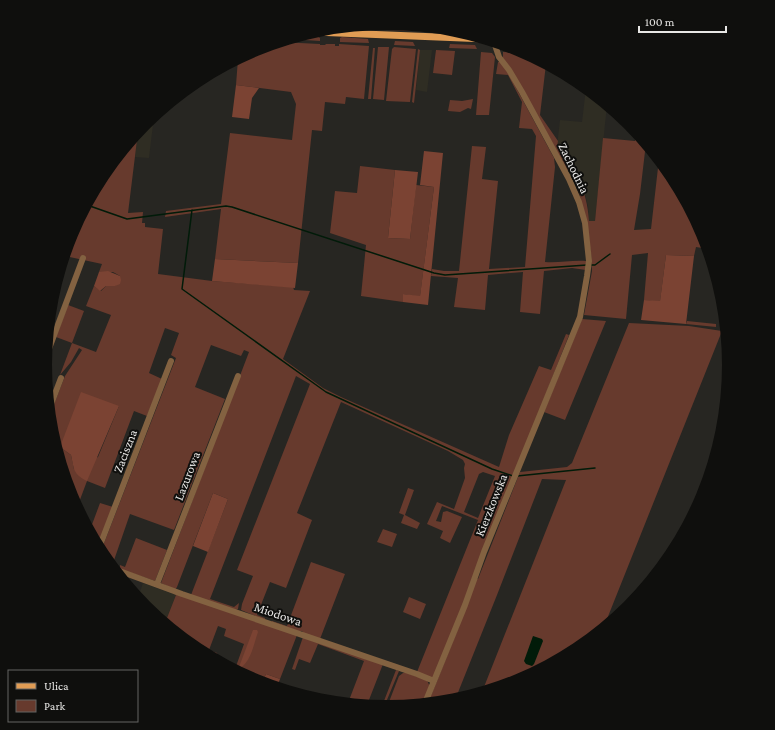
<svg xmlns="http://www.w3.org/2000/svg" width="775" height="730" viewBox="0 0 775 730" font-family="'Crimson Pro',serif">
<style>
.built{fill:#2f2d23}
.green{fill:#673a2d;fill-rule:evenodd}
.forest{fill:#7b4333}
.water{fill:#011b09}
.lines{fill:none;stroke-linecap:round;stroke-linejoin:round}
.stream{stroke:#011b09;stroke-width:1.5}
.minor{stroke:#836241;stroke-width:6}
.major{stroke:#e09c54;stroke-width:7}
.labels{text-anchor:middle;dominant-baseline:central;stroke-width:4;stroke-linejoin:round;paint-order:stroke}
.street-label{font-size:13px;fill:#e7e6e4;stroke:#0f0f0d}
</style>
<rect width="100%" height="100%" fill="#272622"/>
<path class="built" d="M420 50H432L427 92 416 90Z
M586 88 607 105 595 221H589L588 206 583 187 557 146 560 120 582 122Z
M154 116 149 158 135 157 138 132 146 123Z
M143 583 176 595 165 623 146 607 138 597Z"/>
<path class="green" d="M363 25 379 26V28L377 29 339 28Z
M384 26 415 27 453 29 451 32 386 30Z
M302 35 317 36 320 38V41L289 39Z
M342 37 368 39 369 43 340 42V38Z
M395 41 413 42 415 46 394 45Z
M279 42 320 44V45H325L326 44H335V46H339V44L369 46 364 99 346 97 345 104 325 102 322 131 312 130 298 263 215 259 221 209 165 217 166 211 221 204 230 133 292 140 296 104 291 92 236 85 238 59 257 49Z
M450 44 475 45 477 49 449 48Z
M378 47H389L384 100 373 99Z
M394 47 416 49 410 102 386 101 392 49Z
M373 48H375L371 99H368Z
M418 49 420 50 414 103 412 102Z
M436 50 455 51 452 75 433 73Z
M481 52 492 53 495 57 489 115H476Z
M503 52 526 53 546 64 540 115 558 141 557 147 570 169 567 170 503 58Z
M498 62H500L506 69 554 158 555 167 545 262C559 263 572 260 586 261V270L572 268 544 271 540 314 520 312 523 272 488 275 485 310 454 307 458 278 431 276 432 269 444 271H459L472 146 486 147 482 179 498 181 489 269 525 267 536 136 532 129 519 128 522 102 508 75 496 74Z
M473 99 471 109 468 108 460 112 448 111 450 100 462 101Z
M138 132 128 213 143 212 142 223H145V227L163 229 158 274 212 281 293 287 294 290 310 291 283 359 323 388 341 397 499 467 509 435 539 366 551 370 566 334 569 335 474 577 478 579 520 472 567 467 572 463 629 323 689 326 722 331 603 629 577 649 518 681 482 692 566 480 542 479 497 595 455 700 428 703 460 624 435 676 432 678 417 672 478 520 442 506 436 521 441 522 443 512 447 511 462 517 450 543 440 538 443 531 427 524 437 502 454 509 465 478 464 468 465 464 463 460 448 451 341 402 297 513 312 520 286 588 270 582 257 615 265 618V620L241 610 242 604 253 576 237 570 310 384 296 376 210 599 234 607 239 603 238 609 236 610 191 595 228 499 213 493 177 587 175 590 161 583 249 352 244 350 241 356 211 345 195 387 225 399 174 530 130 514 112 566 101 551 176 358 171 355 179 333 165 328 149 373 162 379 147 416 134 411 105 488 87 481 78 505C68 498 62 464 58 452L60 448 56 446C53 434 49 425 53 413L51 412 65 376 82 350 79 348 71 362 60 375 72 343 56 337 68 305 84 311 72 343 96 352 111 315 86 306 94 286 101 291 106 286H115L120 276 113 272H99L102 264 65 256 72 234 103 175ZM119 406 98 457 74 469 71 455 60 447ZM483 472 495 476 478 518 464 512 479 474Z
M637 136H640L646 143 640 194 634 230 651 229 659 159C678 183 699 220 708 249L696 247 694 256 666 255 660 302 644 300 648 253 632 255 626 319 584 315 592 271 591 253 580 196 574 180 576 178 578 179C585 192 588 206 589 221H595L603 138 635 141Z
M360 166 395 170 388 238 410 239 416 185 434 187 420 297 403 294V302L361 296 366 245 330 233 335 191 357 193Z
M582 319 606 321 565 420 544 412Z
M687 321 716 324V327L686 324Z
M408 488 414 490 405 515 420 523 417 529 401 523 404 515 399 513Z
M100 503 113 507 98 545 90 530Z
M383 529 397 534 392 547 377 542Z
M136 538 167 550 155 581 120 569V565L125 567Z
M311 562 345 574 320 639 304 634 302 631H298L272 622V621L287 626Z
M175 593 297 635 280 679 266 674 262 683 235 669 244 644 224 636 226 629 218 626 209 650 217 653 218 657 217 660 205 653V652L197 649 165 623 176 595 174 594Z
M409 597 426 604 420 619 403 612Z
M303 637 383 664 367 705 348 703 364 661 318 644 310 663 299 659 295 670 292 669Z
M396 670 399 671 384 707 382 706Z
M403 673H407L427 680 430 687 424 703 387 707 399 676Z"/>
<path class="forest" d="M236 85 259 88 252 98 249 119 232 117Z
M424 151 443 153 428 305 403 302V294L420 296 434 187 420 185Z
M395 170 418 172 410 239 388 238Z
M666 255 694 256 686 324 641 320 644 300 660 301Z
M215 259 298 263 295 288 212 281Z
M108 271 120 276 121 280 120 284 115 286H106L100 291 94 286 99 272Z
M81 392 119 406 87 481C73 474 74 469 71 455L60 447Z
M213 493 228 499 208 552 193 546Z
M253 630H257L258 632C254 643 251 662 240 668L239 667Z
M266 674 280 679 277 687 262 683Z"/>
<path class="water" d="M533 636 542 639 543 641 534 664 532 666 526 664 524 661Z"/>
<g class="lines">
<path class="stream" d="M87 205 127 219 226 206 232 207 434 273 445 275 587 265
M192 210 182 289 326 392 492 469 513 476
M591 265H595L610 254
M517 476 595 468"/>
<path class="minor" d="M47 354 83 258
M50 407 61 378
M99 548 171 361
M114 569 182 594 417 674 434 681
M157 584 238 376
M425 703 465 605 484 552 580 317 587 276 589 261 585 223 579 202 569 179 522 92 509 70 499 57 494 42"/>
<path class="major" d="M314 32 487 39"/>
</g>
<g class="labels">
<g class="street-label">
<text transform="translate(574 168) rotate(64)">Zachodnia</text>
<text transform="translate(125 451) rotate(-69)">Zaciszna</text>
<text transform="translate(187 476) rotate(-69)">Lazurowa</text>
<text transform="translate(491 505) rotate(-68)">Kierzkowska</text>
<text transform="translate(278 614) rotate(19)">Miodowa</text>
</g>
</g>
<path d="M0 0H775V730H0ZM52 365a335 335 0 1 1 670 0a335 335 0 1 1-670 0Z" fill="#0f0f0d" fill-rule="evenodd"/>
<rect x="8" y="670" width="130" height="52" fill="#0f0f0d" stroke="#656563"/>
<rect x="16" y="683" width="20" height="6" fill="#e09c54" stroke="#656563"/>
<text x="44" y="690" font-size="12" fill="#e7e6e4">Ulica</text>
<rect x="16" y="700" width="20" height="12" fill="#673a2d" stroke="#656563"/>
<text x="44" y="710" font-size="12" fill="#e7e6e4">Park</text>
<path d="M639 26v6h87v-6" fill="none" stroke="#e7e6e4" stroke-width="2"/>
<text x="645" y="26" font-size="12" fill="#e7e6e4" stroke="#0f0f0d" stroke-width="3" paint-order="stroke">100 m</text>
</svg>
